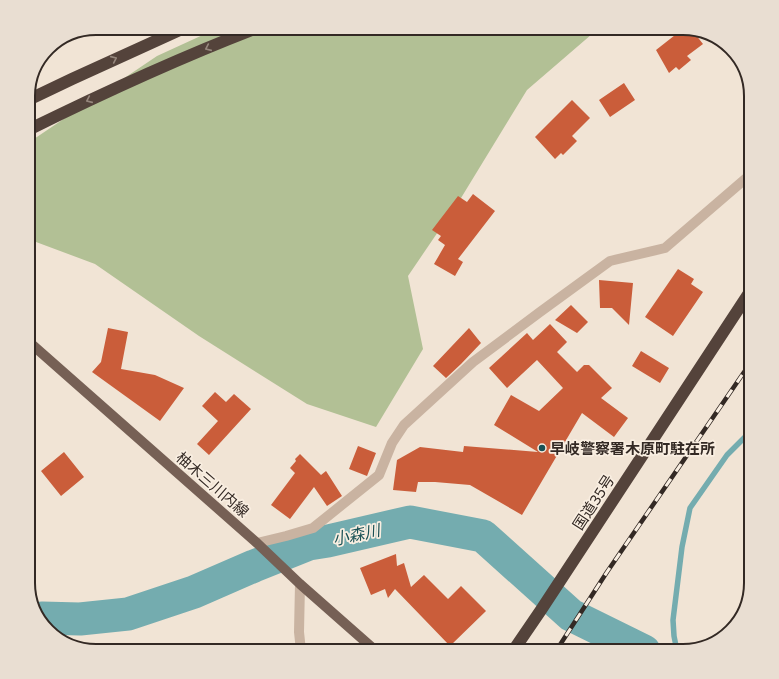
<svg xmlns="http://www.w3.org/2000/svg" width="779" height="679" viewBox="0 0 779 679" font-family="Commissioner,'Noto Sans JP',sans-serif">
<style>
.green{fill:#b2c095}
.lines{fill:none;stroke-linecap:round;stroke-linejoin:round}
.stream{stroke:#74acaf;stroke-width:5.5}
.river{stroke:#74acaf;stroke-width:33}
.building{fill:#ca5d3a}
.minor{stroke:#c9b3a1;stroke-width:10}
.major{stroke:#766055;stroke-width:10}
.highway{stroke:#54433b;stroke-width:12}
.rail-casing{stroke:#332924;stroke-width:4.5}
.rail{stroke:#f9eee1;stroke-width:3;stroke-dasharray:9;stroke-linecap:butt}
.oneway{stroke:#96877d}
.poi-dot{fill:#195155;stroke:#f9eee1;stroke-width:1.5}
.labels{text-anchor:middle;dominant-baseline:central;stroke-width:3.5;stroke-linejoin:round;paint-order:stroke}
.poi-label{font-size:15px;font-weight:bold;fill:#332924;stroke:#f9eee1;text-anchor:start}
.street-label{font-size:15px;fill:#332924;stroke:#f9eee1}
.water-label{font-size:16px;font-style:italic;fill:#195155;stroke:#f9eee1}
.rim{fill:none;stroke:#332924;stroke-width:2}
</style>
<rect width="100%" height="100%" fill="#f1e4d5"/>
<path class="green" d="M218 28H599L527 90 461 198 408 276 423 349 376 427 307 404 199 336 95 264 28 239V143L157 56Z"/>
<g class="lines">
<path class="stream" d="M677 651 674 636 673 620 682 547 690 508 727 455 751 431"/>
<path class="river" d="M42 618 80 619 128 614 194 592 254 566 309 544 328 541 410 522 483 536 571 615 644 651"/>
</g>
<path class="building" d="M684 28 692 30 703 44 687 56 691 60 679 70 676 67 669 73 656 50Z
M624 83 635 100 610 117 599 100Z
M572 100 590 118 572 136 577 141 563 155 561 153 555 159 535 137Z
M473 194 495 211 458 259 463 262 455 276 434 264 445 245 438 240 441 236 432 230 458 196 467 202Z
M678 269 694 279 691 284 703 292 673 336 645 317Z
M599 280 633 283 629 325 612 308H600Z
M571 305 588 322 577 333 555 320Z
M550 324 567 342 557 352 577 372 584 365H589L612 388 601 398 628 418 614 437 582 413 522 515 470 485 435 482H418L416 492 393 490 397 460 420 447 463 452 464 446 538 452 494 425 511 395 539 411 563 388 537 360 507 388 489 368 527 333 533 340Z
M108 328 128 332 121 369 155 375 184 388 160 421 92 372 101 362Z
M469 328 481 343 461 364 446 378 433 366Z
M641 351 669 368 660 383 632 366Z
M215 392 226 402 234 394 251 409 209 455 197 444 218 421 202 406Z
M358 446 376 453 367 476 349 469Z
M64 452 84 477 61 496 41 471Z
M300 454 321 475 326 471 342 496 327 506 314 487 290 519 271 505 295 473 290 468 296 461 295 459Z
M396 554 397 566 404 563 411 587 424 575 448 599 461 586 486 611 450 646 395 589 388 598 385 589 371 595 360 568Z"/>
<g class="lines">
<path class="minor" d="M257 543 286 536 313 528 379 475 392 443 404 425 473 362 540 312 610 261 665 248 751 174
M300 584 299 632 301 651"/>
<path class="major" d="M28 341 257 543 300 584 376 651"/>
<path class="highway" d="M28 100 72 79 184 28
M28 130C103 93 179 58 257 28
M513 651 541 610 751 290"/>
<defs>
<path id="rail" d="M556 651 607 572 751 362"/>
</defs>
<use href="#rail" class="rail-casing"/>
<use href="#rail" class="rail"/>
</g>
<defs><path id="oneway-chevron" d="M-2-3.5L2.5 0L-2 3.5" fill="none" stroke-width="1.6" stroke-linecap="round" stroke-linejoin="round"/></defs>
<g class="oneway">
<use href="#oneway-chevron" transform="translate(208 48) rotate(156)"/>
<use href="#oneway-chevron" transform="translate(114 59) rotate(-24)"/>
<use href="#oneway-chevron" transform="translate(89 100) rotate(156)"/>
</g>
<circle class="poi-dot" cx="542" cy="448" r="4"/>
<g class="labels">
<g class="poi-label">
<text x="550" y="448">早岐警察署木原町駐在所</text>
</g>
<g class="street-label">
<text transform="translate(213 484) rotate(41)">柚木三川内線</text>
<text transform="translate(593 502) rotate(-57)">国道35号</text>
</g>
<g class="water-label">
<text transform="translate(356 534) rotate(-12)">小森川</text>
</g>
</g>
<path d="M0 0H779V679H0ZM96 35H683A61 61 0 0 1 744 96V583A61 61 0 0 1 683 644H96A61 61 0 0 1 35 583V96A61 61 0 0 1 96 35Z" fill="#e9ded2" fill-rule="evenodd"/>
<path class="rim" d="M96 35H683A61 61 0 0 1 744 96V583A61 61 0 0 1 683 644H96A61 61 0 0 1 35 583V96A61 61 0 0 1 96 35Z"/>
</svg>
